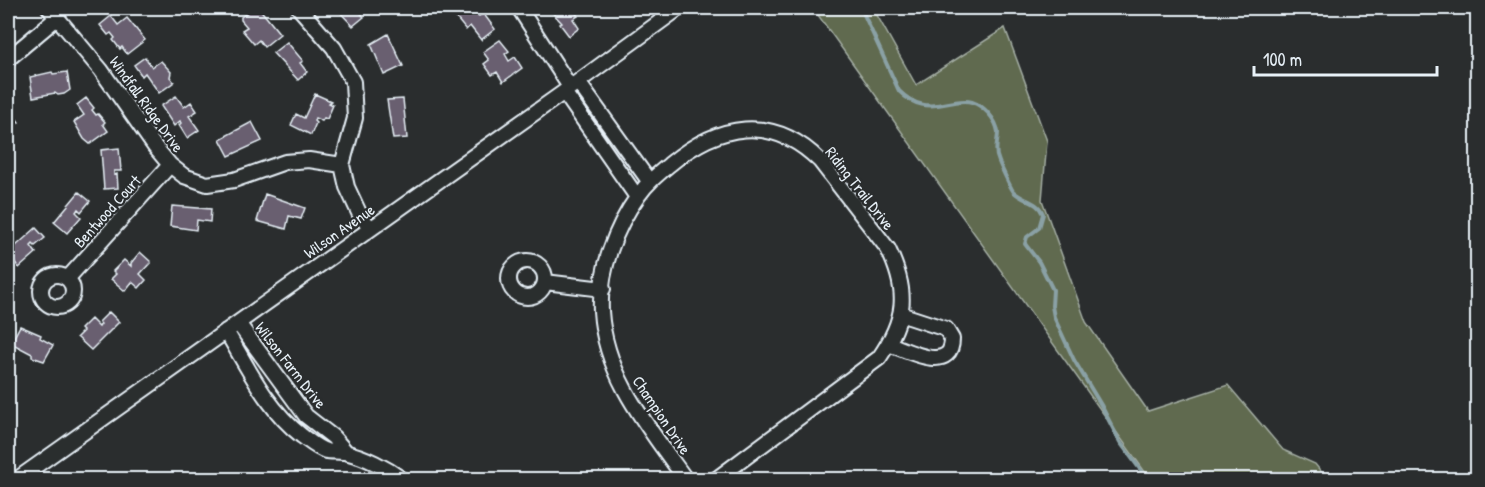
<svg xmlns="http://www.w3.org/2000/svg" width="1485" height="487" viewBox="0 0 1485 487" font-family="'Patrick Hand',sans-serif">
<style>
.green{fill:#616a50;stroke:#a4aea4;stroke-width:1.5}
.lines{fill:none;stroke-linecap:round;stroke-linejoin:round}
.stream{stroke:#8aa1a5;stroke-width:4}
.building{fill:#695f6f;stroke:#e8f1f8;stroke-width:1.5}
.minor-casing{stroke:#e8f1f8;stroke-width:18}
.minor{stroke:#2a2d2e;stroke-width:14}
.labels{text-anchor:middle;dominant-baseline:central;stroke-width:4.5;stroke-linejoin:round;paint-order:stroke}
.street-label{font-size:16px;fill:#e8f1f8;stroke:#2a2d2e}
</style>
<rect width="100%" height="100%" fill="#2a2d2e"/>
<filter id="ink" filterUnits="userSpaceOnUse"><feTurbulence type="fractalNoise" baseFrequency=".0167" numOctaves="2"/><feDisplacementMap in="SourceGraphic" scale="12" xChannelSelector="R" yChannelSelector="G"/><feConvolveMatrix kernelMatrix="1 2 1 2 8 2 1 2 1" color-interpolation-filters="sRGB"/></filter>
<g filter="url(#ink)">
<path class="green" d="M813 8H873L916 85 1005 28 1047 141 1042 200 1086 322 1148 411 1228 385 1283 450 1315 464 1327 479H1150Z"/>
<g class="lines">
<path class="stream" d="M861 8 899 91C914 106 928 108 949 103 958 102 963 99 972 102 984 106 996 119 998 132 998 141 994 151 998 159 999 163 1012 191 1014 192 1023 201 1038 201 1043 214L1039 228 1027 237 1025 244 1039 262 1053 290 1052 306 1054 317 1074 360 1101 405 1120 442 1148 480"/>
</g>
<path class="building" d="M254 8H259L280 34 264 47 259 40 254 44 242 30 247 27 241 20V17Z
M336 8H356L364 17 353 26Z
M448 8H474L479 16 483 13 495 29 481 40 470 26 466 30Z
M548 8H572L578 16 573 19 579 28 569 36 560 24 562 23Z
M111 16 118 25 127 18 145 40 127 54 122 47 120 49 113 40 115 38 111 33 108 35 100 25Z
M388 34 403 66 384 75 371 44Z
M500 40 509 51 505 54 509 61 515 57 522 68 503 82 497 72 492 75 484 64 489 60 483 52Z
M287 42 303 61 300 63 307 72 298 80 273 53Z
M145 57 152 67 161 61 171 72 170 77 174 82 159 93 145 73 142 76 134 65Z
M52 72 53 74 67 72 70 90 64 94 58 95 55 93 33 97 30 77Z
M315 94 331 101 329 103 333 105 327 119 324 118 322 121 315 118 314 121 316 123 311 135 291 125 296 114 304 118Z
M176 96 184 107 191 102 197 111 189 116 199 130 187 138 179 125 181 123 180 121 174 126 161 106Z
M86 98 94 108 92 110 96 115 98 114 105 122 103 124 108 131 90 144 84 139 74 122 84 115 77 105Z
M403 99 407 138 393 139 387 100Z
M8 107 19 122 10 129H8Z
M252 122 262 141 229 156 220 139Z
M119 148 121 171H114V175L117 174 118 188 104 189 101 150Z
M79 192 90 201 81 212 78 209 76 212 81 217 67 233 54 222Z
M265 194 305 208 301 219 289 216 286 229 257 221Z
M172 206 211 209 210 222 197 220 196 230 170 226Z
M36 228 45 238 35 246 33 244 31 246 36 253 19 268 8 253Z
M140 252 151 262 140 274 146 280 139 288 132 282 125 291 111 279 116 274 113 271 124 260 131 266V263Z
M8 276H12L10 308H8Z
M109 312 119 322 91 350 77 337 83 331 81 329 91 319 99 327 101 324 99 322Z
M20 326 41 335 40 338 53 345 44 361 32 357V354L11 343Z"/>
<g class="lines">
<defs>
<path id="minor" d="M49 8 101 70 155 147 170 165 184 176 207 184 234 180 285 162 309 160 342 165
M299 8 334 48 353 82 355 118 342 165 347 187 360 215 370 228
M519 8 570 87
M8 59 58 17
M578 82 649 181
M564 92 637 197
M509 279a18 18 0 1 1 36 0a18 18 0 1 1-36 0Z
M41 291a16 16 0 1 1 32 0a16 16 0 1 1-32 0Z
M68 278 170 165
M545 282 603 289
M238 323 306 416 333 437 346 452
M226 331C248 368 267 409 302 436 309 441 317 448 326 451 331 452 338 451 344 452 364 456 387 468 403 480
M889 344C907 350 952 375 952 339L946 329 900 314
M16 480 564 92 679 8
M686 480C649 428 605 377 601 311 599 271 615 228 638 196 647 183 658 174 670 164 718 124 772 113 820 161L888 249C909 292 906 319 879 358L715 480"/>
</defs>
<use href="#minor" class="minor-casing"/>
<use href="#minor" class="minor"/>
</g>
</g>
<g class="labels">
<g class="street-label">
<text transform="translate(147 104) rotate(54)">Windfall Ridge Drive</text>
<text transform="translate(860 188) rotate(52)">Riding Trail Drive</text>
<text transform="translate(107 211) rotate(-48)">Bentwood Court</text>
<text transform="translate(339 231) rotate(-35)">Wilson Avenue</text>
<text transform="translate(291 365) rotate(52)">Wilson Farm Drive</text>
<text transform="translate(662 415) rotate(56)">Champion Drive</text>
</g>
</g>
<rect width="1485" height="487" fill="none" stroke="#2a2d2e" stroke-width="30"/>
<rect x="15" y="15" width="1455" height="457" fill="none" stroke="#e8f1f8" stroke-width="2" filter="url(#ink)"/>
<path d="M1254 66v9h183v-9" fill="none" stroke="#e8f1f8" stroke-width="3"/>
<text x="1263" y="66" font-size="18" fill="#e8f1f8" stroke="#2a2d2e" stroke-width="4.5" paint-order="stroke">100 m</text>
</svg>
